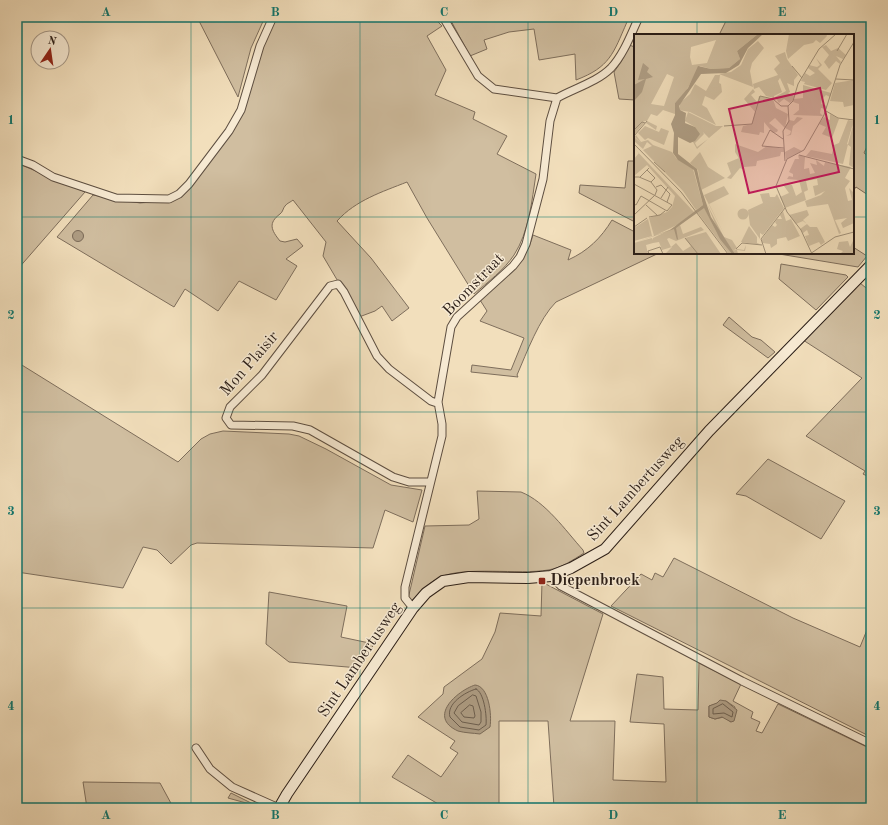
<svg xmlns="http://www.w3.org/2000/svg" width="888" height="825" viewBox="0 0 888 825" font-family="'Old Standard TT',serif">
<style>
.green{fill:#d0bea0;stroke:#7e6e5c;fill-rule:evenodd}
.water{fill:#ae9d84;stroke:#7a6a58}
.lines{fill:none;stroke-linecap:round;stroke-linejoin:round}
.shore{stroke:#6c5e4e;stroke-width:1}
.street-casing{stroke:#5d4e40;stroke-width:9}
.secondary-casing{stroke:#2b1e17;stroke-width:12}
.street{stroke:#f7ead3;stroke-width:7}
.secondary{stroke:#f7ead3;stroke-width:10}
.grid{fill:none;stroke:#0f766e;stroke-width:1;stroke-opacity:0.55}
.poi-dot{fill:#8f2418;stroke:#f7ead3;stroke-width:1.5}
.labels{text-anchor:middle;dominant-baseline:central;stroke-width:3;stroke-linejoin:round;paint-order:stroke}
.street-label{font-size:16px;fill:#2b1e17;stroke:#f7ead3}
.poi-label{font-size:16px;font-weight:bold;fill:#2b1e17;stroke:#f7ead3;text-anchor:start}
.inset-road{fill:none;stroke:#a2927a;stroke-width:1}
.view{fill:#c2185b;fill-opacity:0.15;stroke:#c2185b;stroke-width:2}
.inset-edge{fill:none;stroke:#2b1e17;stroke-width:2}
.neatline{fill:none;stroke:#0f766e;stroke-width:1.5}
.grid-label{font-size:13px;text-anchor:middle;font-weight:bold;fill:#0f766e}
</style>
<rect width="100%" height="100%" fill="#f2dfbc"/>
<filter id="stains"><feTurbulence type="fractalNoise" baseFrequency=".005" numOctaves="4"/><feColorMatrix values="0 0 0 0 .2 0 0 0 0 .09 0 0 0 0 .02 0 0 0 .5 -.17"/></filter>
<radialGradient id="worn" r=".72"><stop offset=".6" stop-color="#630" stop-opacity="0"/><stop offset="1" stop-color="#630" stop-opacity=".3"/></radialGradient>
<path class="green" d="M197 17H265L251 48 238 97Z
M276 17H433L442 26 427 36 446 70 435 95 475 112 473 119 507 136 497 154 536 174C532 200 529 232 514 255 504 270 488 282 474 294L427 218 407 182C382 192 356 200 337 221L371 258 409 308 392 321 382 306 375 311 359 317 323 256 326 242 293 200C291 202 287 203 285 206 283 208 283 212 280 214 268 223 271 230 280 241L285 242 297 239 303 246 286 259 297 266 276 300 239 281 218 311 185 289 174 307 57 237 93 195 140 203 163 201 179 195 235 126 260 50Z
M449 17H617L627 22C613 54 610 67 576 80L575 54 539 60 534 29 509 32 484 40 487 49 470 56Z
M728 17H871V138L864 153 871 158V197L856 187 853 191V35H719Z
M629 45 635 47V100L619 99 614 72 621 62Z
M628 161H635V222L579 193 580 185 625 188Z
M17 163 85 192 17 270Z
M612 220 635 232V253H659L556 302C539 319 527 352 517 375L518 377 471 372 472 365 511 370 524 338 480 321 487 311 480 300C502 281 525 265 533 235L571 250 568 260C588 251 601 238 612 220Z
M853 247 867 256 858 267 773 253H853Z
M781 264 846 275 848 277 816 310 779 279Z
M860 283 871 292V478L863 474 865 471 806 436 862 378 803 340Z
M729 317 752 337 761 340 775 352 768 358 723 325Z
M17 362 178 462 201 439 210 434 223 431 289 434 299 436 326 449 391 485 422 490 413 522 385 510 373 548 197 543 191 545 171 564 157 550 143 547 123 588 17 572Z
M768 459 845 501 821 539 746 496 736 494Z
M477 491 521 492C546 502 565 530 583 550L584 553C573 560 561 568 548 570 519 575 464 566 441 577 429 582 420 592 411 602L408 599 425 526 469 525 479 519Z
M674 558 793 618 860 647 871 620V737L611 606 641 574 652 580 655 573 663 577Z
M542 582 603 614 570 721H615L613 780 666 782 664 724 630 722 637 674 663 677 664 709 698 710 699 663 741 684 733 701 753 712 751 718 760 722 756 731 762 733 778 704 871 749V808H521L554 807 548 721H499V808H456L440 805 392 777 408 755 441 777 458 753 450 748 455 741 418 717 443 694 444 687 482 659 495 632 500 613 541 616ZM726 701 735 707 731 722 724 717 715 719 709 717V706Z
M269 592 347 606 341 637 374 644 359 668 289 662 266 644Z
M83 782 160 783 173 807 87 808Z
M231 793 257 806 228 798Z"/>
<path class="water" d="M72.5 236a5.5 5.5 0 1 1 11 0a5.5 5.5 0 1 1-11 0Z
M475 685C489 686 492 715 490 727L480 734C473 733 465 733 458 731 427 717 457 691 475 685Z
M720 700 726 701 737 710 734 721 731 722 722 717 715 719 709 717V706L717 703Z"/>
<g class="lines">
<path class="shore" d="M476 689C484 692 487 716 486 725L479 730 460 727 450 717C446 704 465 692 476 689Z
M473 695 476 696 481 712V722L479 725 462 722 454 713 458 706Z
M723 704 733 712 732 717 724 713 713 714V709Z
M470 705 473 706 475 716 474 718 464 717 461 713Z"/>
<defs>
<path id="street" d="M443 17 478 76 494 89 557 98
M17 159 33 165 53 177 116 198 169 199 179 194 189 184 229 131 241 110 260 46 273 17
M430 482H409L393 477 310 430 293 426 231 425 226 418 230 407 262 375 330 286 338 284 344 292 377 356 389 369 431 401 437 403 438 402
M551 576 561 586 742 681 871 744
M413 608 405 598V587L442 436V424L438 402 451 327 457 317 513 266 520 257 526 244 543 179 550 121 557 98C575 88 597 82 611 68 624 54 631 34 639 17
M196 748 210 769 232 787 279 808"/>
<path id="secondary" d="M279 808 287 794 413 608 426 593 443 581 469 577 528 578 551 576 571 568 605 549 709 431 871 265"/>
</defs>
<use href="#street" class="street-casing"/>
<use href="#secondary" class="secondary-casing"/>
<use href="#street" class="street"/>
<use href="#secondary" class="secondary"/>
</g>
<path class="grid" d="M191 17V808M360 17V808M528 17V808M697 17V35M17 217H635M853 217H871M697 253V808M17 412H871M17 608H871"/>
<rect class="poi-dot" x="538" y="577" width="8" height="8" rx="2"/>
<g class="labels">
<g class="street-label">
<text transform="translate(474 285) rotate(-46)">Boomstraat</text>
<text transform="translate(250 364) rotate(-49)">Mon Plaisir</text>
<text transform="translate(636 489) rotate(-48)">Sint Lambertusweg</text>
<text transform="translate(360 660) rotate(-56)">Sint Lambertusweg</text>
</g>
<g class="poi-label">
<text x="550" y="581">Diepenbroek</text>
</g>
</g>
<g transform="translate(634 34)">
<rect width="220" height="220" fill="#f2dfbc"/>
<path d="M0 0H124L103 17 106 25 95 34 77 35 66 32 52 57 41 69V80L29 76 23 82 17 80 13 87 23 92 22 96 12 89 13 87H9L11 88 0 101ZM82 6 73 29 58 31 56 23 57 13ZM33 40 40 43 30 72 17 70ZM155 0H192L193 2 186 9 182 6 179 9 170 11 154 25 152 17ZM124 7 130 14 118 29 116 37 119 53 85 40 97 38 107 31 114 15ZM192 11 197 17 204 14 212 21 209 25 202 22 207 28 206 30 202 27 195 35 190 28 195 21 188 13ZM151 18 153 25 164 41 160 46V52L153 49 156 58 154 59 160 62 159 66 156 69 150 65 145 69 141 63 152 57 146 44 144 47 148 58 140 62V64L132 62 125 53 120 55 119 50 144 41 140 35 146 29 141 22ZM182 24 188 31 184 35 198 49 192 56 170 50 171 48 167 47 171 39 176 42 181 39 174 34 175 31 183 33 186 31ZM81 41H86L85 49 87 50 88 58 80 66 71 62 68 71 73 74 82 91 56 78 45 76 46 69 56 60 61 50 72 57ZM220 46V71L210 73 209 68 196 67 201 49ZM169 51 197 59 196 63 192 61 188 65 187 70 193 72 192 75 187 74 186 79 189 82 159 81 165 76V70L159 68 160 65 169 64ZM119 55 121 58 117 61 123 68 122 79 110 65ZM125 62 139 65 142 74 154 80 151 94 141 84 135 89 144 96 143 98 139 99 130 88V99L126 98 125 101 107 98 109 92 118 90ZM54 78 82 92H89L75 104 69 98 70 100 61 109 63 113 74 105 63 115 59 108 61 93 51 87ZM196 80 205 85 198 104 188 100 192 93 185 90 190 83 196 86ZM163 83 169 84 159 92 157 101 152 102 156 100 157 97 151 94 155 86 160 87ZM214 86 220 87 209 130 172 122 177 116 198 120 200 111 205 109ZM11 92 25 98 27 94 35 97 30 111 14 104 11 106 4 99ZM218 93 220 94V134L215 131 217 113 213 110ZM2 101 7 108 14 106 19 111 38 118 42 124 59 135 69 171 62 176 49 157 9 116 18 112 13 108 9 115 0 107V103L8 110 1 103ZM101 110 124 118 133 112 150 115V118H147L146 122 123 127 122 132 110 133 101 118ZM160 113 168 117 152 125 151 118ZM0 114 60 178 47 189 20 202 15 184 33 178 38 173 41 162 13 131 0 142V125L5 119ZM66 118 74 133 91 144 67 156 64 136 56 129ZM164 121 171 123 170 135 175 134 176 140 181 139 176 129 183 131 182 126 190 132 191 128 217 133 211 144 216 147 211 154 214 167 218 166 215 154 220 159V189L209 194 207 189 213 184 201 186 207 199 205 200 194 170 173 173 171 167 187 161 191 157 181 162 179 152 184 151 183 145 172 147 174 156 170 158 172 166 151 174 146 163 155 159 150 152 151 149 158 151 162 162 168 158 165 146 153 145 155 142 159 143V140L155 138 161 125H165ZM105 124 110 136 106 134 97 145 93 144 97 140 93 129ZM90 152 95 160 75 170 92 204 70 161ZM135 159 136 163H141L143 160 150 174 129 201 126 199V205L116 191 114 176 129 169 126 160ZM73 170 90 203 98 206 103 214 99 217 103 215 110 216 112 211 111 217 103 216 104 220H101L83 194ZM70 173 83 199 98 220H95L63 178ZM103.5 180a5.5 5.5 0 1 1 11 0a5.5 5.5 0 1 1-11 0ZM173 176 175 181 169 186 176 193H183L191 208 187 211 185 208 175 212 171 202 175 201 173 196 169 199 166 195 173 190 169 187 162 190 155 181ZM149 177 152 187 157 185 166 202 154 207 152 203 143 205V210L137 214 136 210 128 209V205L138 191 141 193 143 191 141 188 143 185H148L146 181ZM14 185 18 202 0 207V194ZM46 191 49 200 67 193 70 196 42 207 35 204 33 205 37 213 42 209 49 217 57 212 51 204 72 198 87 220H31L38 213 28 216 25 208 19 209V206V209L12 211 14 220H0V209L18 204 19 206V204ZM115 192 123 203V209L128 211 107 208ZM220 205V220H206L209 217 203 215 205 208 214 207 216 213Z" fill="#d0bea0" fill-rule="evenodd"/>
<path d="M124 0H129L114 14 105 31 92 39 67 40 45 72 46 76 52 79 51 89 61 93 66 100 61 107 56 109 44 103V120L63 135 67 154 77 183 101 220H98L86 205 70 174 42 194 44 205 43 206 40 195 0 209 36 196 69 171 60 136 44 126 39 119 40 99 37 90 41 81V69L54 54 64 32 77 35 95 34 106 25 103 17ZM9 29 15 34 13 38 19 43 12 45 8 58 0 67V51L11 45 4 46Z" fill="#ae9d84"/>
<path class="inset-road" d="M203 17 213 0M158 32 168 44M202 45 220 46M154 72 159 67 164 50 185 15 202 0M192 77 204 84 220 86M90 92 118 90 126 62 139 65 147 72H154M0 96 8 88 11 89M0 102 13 87M149 105 136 96 128 112 150 114M0 110 47 158 94 220M165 121 220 135M151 127 149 97 155 87 154 72M20 128 31 138M13 136 21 144 17 148M0 143H5L17 148 23 156 21 161 0 181M6 143 15 134M0 150 38 171 33 177 7 162 2 171 0 170M22 153 27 151 36 160 33 168M27 164 34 153M12 171 24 182M15 183 26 181 31 177M0 193 13 184M51 204 64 220M102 215 108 209 128 211M15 220 14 217 26 213 29 220M132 220 127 205 151 174M176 220 201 203 220 198M178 220 167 196 153 178 142 152 153 125 170 116 190 81 206 31 220 8"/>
<path class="view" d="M186 54 205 138 115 159 95 75Z"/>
<rect width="220" height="220" class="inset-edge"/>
</g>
<rect width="888" height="825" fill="none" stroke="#f2dfbc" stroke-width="44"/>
<g transform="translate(50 50) rotate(13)"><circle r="19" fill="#f7ead3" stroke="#a59888"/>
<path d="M0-3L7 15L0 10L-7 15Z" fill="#8f2418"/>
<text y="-6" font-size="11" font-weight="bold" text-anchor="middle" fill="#2b1e17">N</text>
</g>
<rect x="22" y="22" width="844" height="781" class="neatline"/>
<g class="grid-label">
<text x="106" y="16">A</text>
<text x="275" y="16">B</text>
<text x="444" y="16">C</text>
<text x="613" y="16">D</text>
<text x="782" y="16">E</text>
<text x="11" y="124">1</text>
<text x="877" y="124">1</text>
<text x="11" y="319">2</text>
<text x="877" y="319">2</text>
<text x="11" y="515">3</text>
<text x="877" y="515">3</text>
<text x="11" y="710">4</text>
<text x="877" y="710">4</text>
<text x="106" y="819">A</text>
<text x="275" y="819">B</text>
<text x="444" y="819">C</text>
<text x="613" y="819">D</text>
<text x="782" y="819">E</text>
</g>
<rect width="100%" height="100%" filter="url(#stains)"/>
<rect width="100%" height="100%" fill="url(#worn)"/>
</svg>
